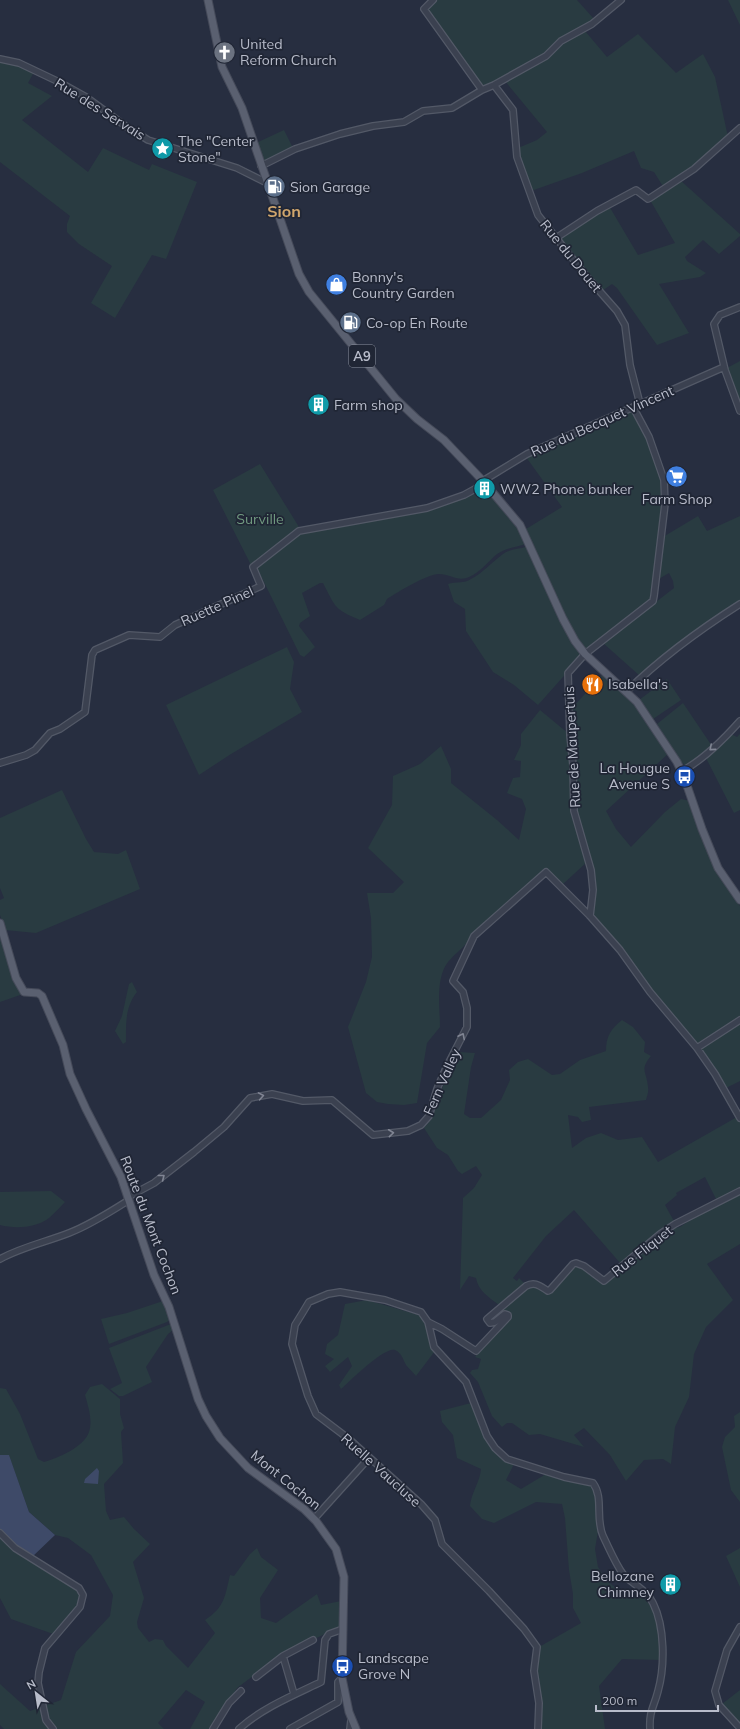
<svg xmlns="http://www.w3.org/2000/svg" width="740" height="1729" viewBox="0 0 740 1729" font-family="Mulish,sans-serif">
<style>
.green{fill:#293b41}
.water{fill:#3e4a68}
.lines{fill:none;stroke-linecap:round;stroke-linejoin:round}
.minor-casing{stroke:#535967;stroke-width:8}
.major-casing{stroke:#454a59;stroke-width:9}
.minor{stroke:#3b4150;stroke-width:5.5}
.major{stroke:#5a6070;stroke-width:7}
.oneway{stroke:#808593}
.labels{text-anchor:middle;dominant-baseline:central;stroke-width:3.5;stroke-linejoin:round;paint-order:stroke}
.shield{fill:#202635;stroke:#8a8f9d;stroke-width:1}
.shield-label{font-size:13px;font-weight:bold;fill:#b8bcca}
.poi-label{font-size:14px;fill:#b8bcca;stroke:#202635;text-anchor:start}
.street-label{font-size:14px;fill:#b8bcca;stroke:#202635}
.park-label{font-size:14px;fill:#719a80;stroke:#202635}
.quarter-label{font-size:16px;font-weight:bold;fill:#d0a66d;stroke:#202635}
</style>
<rect width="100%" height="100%" fill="#272e40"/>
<path class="green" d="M436 0H577L594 19C562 42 521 75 483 86L427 10Z
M728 0H740V25Z
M585 31 607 57 638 34 676 73 703 54 715 77 728 137 681 176 664 188 654 172 641 168 634 151 582 173 531 191 519 155 518 148 537 140 547 132 505 81 551 55 562 43Z
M0 60 34 72 28 83 52 96 22 120 88 172 103 148 149 170 152 164 197 182 166 259 152 255 115 318 91 303 112 266 79 244 67 232V224L70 216 0 162Z
M284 130 293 148 266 162 261 161 256 143Z
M680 180 740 234V236L719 254 703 240 685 257 687 261 706 273 700 277 659 284 689 333 657 345 617 288 612 284 602 291 559 238 609 206 638 255 675 243 650 200Z
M740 361V406L727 368Z
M632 410C646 434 660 462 663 491L652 596 648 603 588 651C574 645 535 548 526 529L562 507 526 457Z
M260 464 299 527 251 565 213 490Z
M488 490 512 517 526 544C516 547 506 548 497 554 488 562 480 572 469 577 458 582 450 574 439 574 427 574 398 592 387 599L384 605 360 620C334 609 336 608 323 583H320L302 593 310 616 300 623 299 626 315 647 304 657 300 655 257 568 300 534 305 531 385 518 474 492 477 494Z
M698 516 707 531 740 516V603L640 676 603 643 674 588 673 581 669 573 657 580 663 537Z
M526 547 581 654 579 659 538 705 514 685 493 672 466 631 465 609 454 602 448 584C456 581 464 584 471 579 483 573 492 562 503 554 509 549 519 549 526 547Z
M287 647 294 662 290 689 302 712 231 754 199 775 166 705Z
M603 674 631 699 669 753 606 811 616 829 631 847 665 812 681 799 690 801 697 827 716 871 740 906V1081L726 1088 697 1045 648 985 633 964 592 912 595 888 576 809V761L571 731 570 705 574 706Z
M667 679 681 700 653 719 639 700Z
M683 703 712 746 685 767 683 763 681 764 657 724Z
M540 710 569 734 572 811 587 862 562 885 546 869 473 934C467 946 456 952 448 962 435 979 440 1008 440 1027L427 1043 417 1103 404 1105 388 1104 377 1102 366 1093 348 1027 366 982 372 957 371 918 367 893H393L404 882 368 848 392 805 393 776 420 764 441 746 451 769V783L497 820 519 840 526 809 522 799 507 793 513 778 520 777 521 761 514 760 521 745V734Z
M731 734 737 737 740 734V810L734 813 705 756Z
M62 790 86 839 94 852 118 854 126 850 140 889 36 933 5 930 0 915V900L4 898 0 888V818Z
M0 929 23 994 0 1002Z
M132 982 137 992C125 1007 126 1023 126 1042L123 1044 115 1031 122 1016 129 984Z
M622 1020 633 1027 645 1042 644 1052 651 1056C639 1070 647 1072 648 1087 649 1091 647 1096 646 1100L589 1107 591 1120 582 1122 578 1117 568 1115 572 1148 586 1138 601 1133 618 1140 642 1137 658 1162 737 1117 740 1121V1189L717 1201 705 1177 676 1193 677 1195 665 1205 675 1223 621 1264 574 1210 546 1236 513 1278 517 1281 519 1278 525 1284 499 1305C490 1298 478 1291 476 1278L469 1276 460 1290 463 1198 474 1188 482 1175 476 1166 462 1174 458 1171 448 1155 437 1148 424 1128 432 1118 446 1077 458 1052 475 1053 471 1067 464 1114 470 1118H481L501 1100 510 1080 509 1070 518 1062 528 1059 552 1075 560 1074 580 1060 606 1051C606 1036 611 1029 622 1020Z
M51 1191 65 1202C60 1207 55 1213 49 1218 36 1228 15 1229 0 1225V1192Z
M740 1194V1244L707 1264 733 1300 706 1327 694 1354 689 1397 675 1427 671 1464 663 1459 644 1460 626 1481 610 1455 584 1428 574 1435 584 1447 540 1434 529 1435 512 1423H507L502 1427 492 1416 478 1382 470 1373 472 1370 478 1369 481 1359 475 1357 511 1317 506 1311 491 1320V1318L531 1286H535L549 1294 571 1269 577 1266 583 1268 604 1283 675 1228 680 1227 696 1216Z
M367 1300 419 1315 425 1324 431 1347 435 1351 416 1376C413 1372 409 1369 406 1365 403 1360 402 1353 395 1350 385 1346 350 1381 341 1389L339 1385 352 1366 348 1357 330 1372 325 1366 334 1359 325 1354 327 1344 338 1335 345 1304Z
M163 1301 170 1319 167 1322 109 1344 101 1319 127 1313Z
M171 1324 173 1330 168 1334 146 1367 152 1382 123 1396H119L110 1389 122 1383 109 1348Z
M102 1384 120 1399V1414L124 1428 121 1432 123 1463 104 1484 106 1511 110 1520 124 1517 134 1529 150 1544 133 1562 144 1598 137 1622 138 1628 149 1642 155 1639 163 1640 166 1646 188 1668 215 1633 205 1620C225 1607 225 1596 230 1575L234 1576 250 1554 257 1548 261 1557 278 1570 260 1598 261 1618 276 1623 317 1594 321 1605 341 1601 340 1627 282 1654 237 1688 212 1729H190L205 1702 186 1690 158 1723 164 1729H4L0 1725V1684L30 1711 61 1700 76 1652 110 1616 113 1595 91 1555 68 1538 55 1535 29 1512 9 1456 0 1455V1388L6 1389 20 1414 38 1459 44 1462C58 1458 84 1447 89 1432 93 1420 88 1406 85 1395L90 1387Z
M471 1403C480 1425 488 1459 514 1464L506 1480 521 1489 546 1474 592 1486 597 1494 598 1531 595 1549 598 1567 607 1581 621 1592 645 1599 653 1609 660 1638 661 1660 622 1659 599 1686 605 1729H539L536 1671 539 1647 581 1623 573 1608V1594L569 1570 565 1518 562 1504 536 1502 494 1523 482 1519 470 1506C471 1493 480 1482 481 1469L457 1458 453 1435 442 1422 440 1411Z
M740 1412V1502L731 1490 722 1447 725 1437 735 1427 734 1416Z
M0 1533 79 1588 83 1595 80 1607 56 1635 11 1619 0 1598Z
M740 1548V1587L726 1556Z
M740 1690V1724L722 1704Z"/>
<path class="water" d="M0 1455H9L29 1512 55 1535 32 1557 13 1546 0 1533Z
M97 1468 99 1471 98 1484 84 1483 85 1479Z"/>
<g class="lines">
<defs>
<path id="minor" d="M433 0 424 9 482 90
M0 59 19 63 59 82 86 97 127 127 148 140 237 168 267 183
M494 85 513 110 517 157 538 215 588 278 617 311 625 325 630 365 640 404
M261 166 295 149 340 134 373 126 404 122 423 111 452 108 482 90 494 85 546 56 561 41 592 24 621 0
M556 238 597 211 636 190 648 199 650 198 694 169 740 128
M740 307 720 315 714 324 725 370 740 411
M627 691C661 658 699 630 740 604
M0 763 26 755 35 750 50 733 60 729 85 712 92 655 95 650 129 635 160 637 175 625 261 586 253 567 299 531 427 508 464 495 475 489 486 479 527 454 724 367
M682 771C703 760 724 739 740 721
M590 916 593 890 591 870 574 811 573 765 570 735 568 673 585 654 653 601 654 596 665 504 664 480 649 437 633 407
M697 1048 740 1020
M128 1197 154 1183 194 1152 224 1127 250 1098 272 1094 303 1101 332 1100 373 1135 408 1131 421 1125 429 1116 437 1089 446 1068 467 1027V1008L463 992 453 981 474 936 546 872 590 916 620 950 650 992 697 1048 715 1074 740 1118
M0 1259C22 1247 46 1242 69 1233 90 1225 110 1212 129 1200
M428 1322 442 1329 476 1351 508 1317V1315L505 1314 495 1322 490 1323 487 1319 526 1286C535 1281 540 1286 548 1291L550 1290 573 1264 576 1263 584 1266 604 1281 660 1234 675 1224 740 1191
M314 1519 369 1458
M0 1533 15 1548 79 1588 83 1595 80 1607 45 1648 39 1672 38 1683 46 1720 53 1729
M740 1627 727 1650 715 1691 719 1705 740 1728
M283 1656 294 1694
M256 1677 283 1656 313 1640
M213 1729 229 1703 241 1691
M239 1729C262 1708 294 1695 321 1682L325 1640 329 1634 343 1629
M290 1729 338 1702V1682L342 1678
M350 1729 351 1720
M538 1729 539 1703 534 1671 537 1647 524 1629 489 1591 442 1544 435 1520 421 1504 349 1439 316 1414 308 1396 292 1344 295 1325 303 1312 309 1302 328 1294 340 1292 385 1300 421 1312 428 1322 434 1347 466 1382 487 1436 495 1448 507 1459 564 1477 593 1483C604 1498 595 1518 603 1536 609 1548 615 1563 623 1574 632 1584 647 1590 653 1603 665 1627 665 1666 658 1691 654 1707 649 1711 650 1729"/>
<path id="major" d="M208 0 222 67 242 108 290 248 299 274 309 292 396 399 417 419 444 440 483 481 520 525 563 619 575 641 585 654 637 702 677 762 684 777 702 829 718 868 740 900
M0 923 16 978 24 992 38 993 42 996 63 1045 70 1074 86 1109 121 1177 154 1275 169 1307 198 1399 206 1416 220 1438 248 1468 304 1509 316 1521 336 1549 344 1577 342 1678 349 1712 356 1729"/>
</defs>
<use href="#minor" class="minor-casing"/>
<use href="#major" class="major-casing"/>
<use href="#minor" class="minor"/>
<use href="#major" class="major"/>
</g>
<defs><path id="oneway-chevron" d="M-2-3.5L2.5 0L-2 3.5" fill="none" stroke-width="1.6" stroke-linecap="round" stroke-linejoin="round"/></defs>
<g class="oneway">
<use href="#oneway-chevron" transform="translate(712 748) rotate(139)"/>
<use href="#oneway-chevron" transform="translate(462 1036) rotate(-63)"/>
<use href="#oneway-chevron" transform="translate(261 1096) rotate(-10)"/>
<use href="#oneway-chevron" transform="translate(391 1133) rotate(-6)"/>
<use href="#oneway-chevron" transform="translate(162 1177) rotate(-38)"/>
</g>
<defs>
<symbol id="church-disc" viewBox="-11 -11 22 22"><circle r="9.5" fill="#6b7280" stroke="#202635"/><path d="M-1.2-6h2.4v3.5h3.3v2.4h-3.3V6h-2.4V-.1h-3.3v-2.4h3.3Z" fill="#fff"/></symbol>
<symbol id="sight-disc" viewBox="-11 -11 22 22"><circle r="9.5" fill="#0f9aa8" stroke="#202635"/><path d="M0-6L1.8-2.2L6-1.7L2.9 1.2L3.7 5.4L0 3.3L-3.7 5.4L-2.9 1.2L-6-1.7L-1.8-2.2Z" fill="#fff"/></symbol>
<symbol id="fuel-disc" viewBox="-11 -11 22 22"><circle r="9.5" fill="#5c6f8a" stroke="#202635"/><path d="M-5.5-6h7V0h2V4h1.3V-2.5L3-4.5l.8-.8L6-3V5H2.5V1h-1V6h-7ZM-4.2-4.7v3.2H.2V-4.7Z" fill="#fff"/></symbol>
<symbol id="shop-disc" viewBox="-11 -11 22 22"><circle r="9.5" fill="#3f7fe0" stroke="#202635"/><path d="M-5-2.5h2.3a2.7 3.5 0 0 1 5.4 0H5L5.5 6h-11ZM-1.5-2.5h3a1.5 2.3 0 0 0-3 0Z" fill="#fff"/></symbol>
<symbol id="building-disc" viewBox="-11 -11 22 22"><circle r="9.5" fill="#0f9aa8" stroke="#202635"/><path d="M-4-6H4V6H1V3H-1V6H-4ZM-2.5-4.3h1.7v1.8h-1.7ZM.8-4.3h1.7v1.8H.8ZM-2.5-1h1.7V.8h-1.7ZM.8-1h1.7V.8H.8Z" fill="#fff"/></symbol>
<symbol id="supermarket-disc" viewBox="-11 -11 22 22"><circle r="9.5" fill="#3f7fe0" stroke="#202635"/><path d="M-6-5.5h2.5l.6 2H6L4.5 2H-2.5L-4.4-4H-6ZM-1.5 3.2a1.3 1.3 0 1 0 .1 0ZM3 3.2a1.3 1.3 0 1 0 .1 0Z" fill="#fff"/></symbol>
<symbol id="restaurant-disc" viewBox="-11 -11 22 22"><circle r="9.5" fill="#e8710a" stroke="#202635"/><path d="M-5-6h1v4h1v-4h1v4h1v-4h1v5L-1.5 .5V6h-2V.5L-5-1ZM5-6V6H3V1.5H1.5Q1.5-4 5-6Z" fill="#fff"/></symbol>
<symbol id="bus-disc" viewBox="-11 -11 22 22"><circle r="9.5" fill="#1a4fb4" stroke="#202635"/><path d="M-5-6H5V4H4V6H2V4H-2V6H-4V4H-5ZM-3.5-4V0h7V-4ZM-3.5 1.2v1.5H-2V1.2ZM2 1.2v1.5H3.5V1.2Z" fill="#fff"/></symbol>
</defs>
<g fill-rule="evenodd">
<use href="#church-disc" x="212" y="40" width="25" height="25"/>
<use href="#sight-disc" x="150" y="136" width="25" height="25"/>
<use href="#fuel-disc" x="262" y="174" width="25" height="25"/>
<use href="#shop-disc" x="324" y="272" width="25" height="25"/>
<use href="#fuel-disc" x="338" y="310" width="25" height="25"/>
<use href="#building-disc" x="306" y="392" width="25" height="25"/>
<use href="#supermarket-disc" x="664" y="464" width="25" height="25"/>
<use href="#building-disc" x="472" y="476" width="25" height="25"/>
<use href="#restaurant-disc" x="580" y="672" width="25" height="25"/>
<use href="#bus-disc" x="672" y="764" width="25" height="25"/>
<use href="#building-disc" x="658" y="1572" width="25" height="25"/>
<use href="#bus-disc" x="330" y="1654" width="25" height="25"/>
</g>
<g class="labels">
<rect class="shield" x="349" y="345" width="26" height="22" rx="3"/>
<g class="shield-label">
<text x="362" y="356">A9</text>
</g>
<g class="poi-label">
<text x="240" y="44">United<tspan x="240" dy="16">Reform Church</tspan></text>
<text x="178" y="141">The "Center<tspan x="178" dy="16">Stone"</tspan></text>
<text x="290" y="187">Sion Garage</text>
<text x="352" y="277">Bonny's<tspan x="352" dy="16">Country Garden</tspan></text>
<text x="366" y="323">Co-op En Route</text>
<text x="334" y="405">Farm shop</text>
<text x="500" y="489">WW2 Phone bunker</text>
<text x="677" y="499" text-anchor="middle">Farm Shop</text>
<text x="608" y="684">Isabella's</text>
<text x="670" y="768" text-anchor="end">La Hougue<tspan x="670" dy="16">Avenue S</tspan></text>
<text x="654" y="1576" text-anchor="end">Bellozane<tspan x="654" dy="16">Chimney</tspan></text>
<text x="358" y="1658">Landscape<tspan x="358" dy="16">Grove N</tspan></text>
</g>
<g class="street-label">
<text transform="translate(100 109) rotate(32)">Rue des Servais</text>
<text transform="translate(571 256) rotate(51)">Rue du Douet</text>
<text transform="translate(602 421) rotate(-24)">Rue du Becquet Vincent</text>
<text transform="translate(217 606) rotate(-24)">Ruette Pinel</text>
<text transform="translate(572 747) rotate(-93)">Rue de Maupertuis</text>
<text transform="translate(442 1082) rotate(-66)">Fern Valley</text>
<text transform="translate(151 1225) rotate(69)">Route du Mont Cochon</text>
<text transform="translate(642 1251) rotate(-38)">Rue Fliquet</text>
<text transform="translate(381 1470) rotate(42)">Ruelle Vaucluse</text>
<text transform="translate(286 1480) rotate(39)">Mont Cochon</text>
</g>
<g class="park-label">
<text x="260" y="519">Surville</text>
</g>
<g class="quarter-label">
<text x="284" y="211">Sion</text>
</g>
</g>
<g transform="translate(36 1693) rotate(330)" stroke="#202635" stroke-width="3" paint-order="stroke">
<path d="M0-3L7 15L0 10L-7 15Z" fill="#b8bcca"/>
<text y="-6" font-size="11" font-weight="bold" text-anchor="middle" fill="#b8bcca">N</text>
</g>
<path d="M596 1705v6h122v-6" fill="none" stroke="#b8bcca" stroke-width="2"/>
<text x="602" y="1705" font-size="12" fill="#b8bcca" stroke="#202635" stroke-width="3" paint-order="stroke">200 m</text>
</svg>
